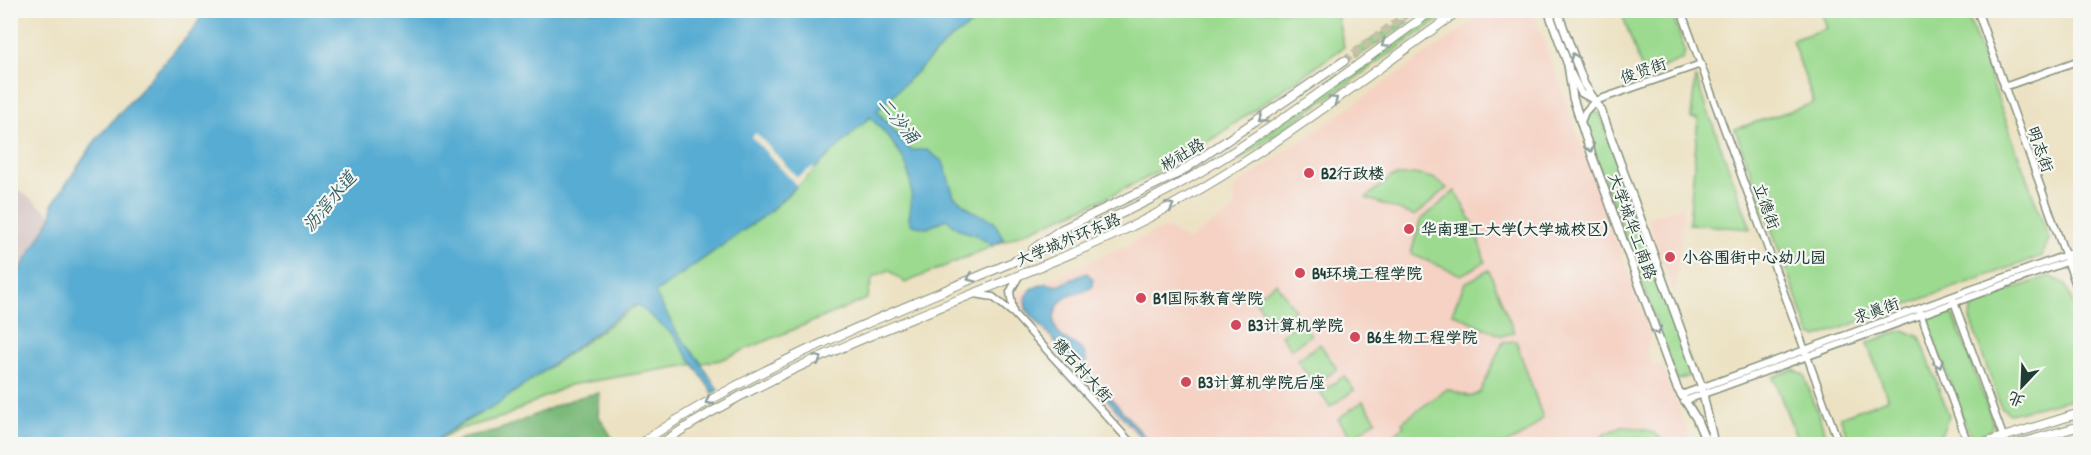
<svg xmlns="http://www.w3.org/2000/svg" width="2091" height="455" viewBox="0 0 2091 455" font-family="'Patrick Hand','LXGW WenKai TC',sans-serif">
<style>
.built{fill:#f5d2c3}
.industrial{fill:#d1bfbd}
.green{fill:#9bda8f;stroke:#5d8c62;stroke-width:1.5}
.forest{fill:#7cba7a;stroke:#4e7c57;stroke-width:1.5}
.water{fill:#56acd2;stroke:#3a7483;stroke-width:1.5}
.pier{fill:#ece2c3}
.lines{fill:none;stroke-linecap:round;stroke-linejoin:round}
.primary-tunnel{stroke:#c3c1a6;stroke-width:8;stroke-dasharray:8 4;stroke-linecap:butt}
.tertiary-casing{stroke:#86907c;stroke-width:9}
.secondary-casing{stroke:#86907c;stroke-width:10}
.primary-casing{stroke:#86907c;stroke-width:10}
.tertiary{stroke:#fff;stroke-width:6}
.secondary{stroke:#fff;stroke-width:7}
.primary{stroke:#fff;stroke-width:8}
.oneway{stroke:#8f9e9a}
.poi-dot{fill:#d1495b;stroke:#f6f6f2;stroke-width:2}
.labels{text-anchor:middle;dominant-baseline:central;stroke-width:4.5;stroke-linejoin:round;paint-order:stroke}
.street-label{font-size:16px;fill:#1f3d34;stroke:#f6f6f2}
.poi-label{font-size:16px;font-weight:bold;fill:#1f3d34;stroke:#f6f6f2;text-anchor:start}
.water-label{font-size:18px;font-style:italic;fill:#305e63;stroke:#f6f6f2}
</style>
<rect width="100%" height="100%" fill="#f6f6f2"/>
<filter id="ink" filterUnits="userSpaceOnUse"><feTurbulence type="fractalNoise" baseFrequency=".0167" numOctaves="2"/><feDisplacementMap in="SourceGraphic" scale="12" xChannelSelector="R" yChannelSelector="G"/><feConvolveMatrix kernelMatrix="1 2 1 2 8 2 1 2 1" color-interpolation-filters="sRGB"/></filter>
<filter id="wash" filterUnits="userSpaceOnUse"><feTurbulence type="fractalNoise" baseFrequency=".008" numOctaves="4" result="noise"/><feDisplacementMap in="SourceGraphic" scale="24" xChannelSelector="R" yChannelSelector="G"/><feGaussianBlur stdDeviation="1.35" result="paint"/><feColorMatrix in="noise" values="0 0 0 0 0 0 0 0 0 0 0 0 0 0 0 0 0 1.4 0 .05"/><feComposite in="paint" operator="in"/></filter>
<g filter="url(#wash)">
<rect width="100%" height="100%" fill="#ece2c3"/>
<path class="built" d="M1488 11H1533L1651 335 1646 351 1652 365 1663 367 1692 444H1143L1021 308 1018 300 1021 293 1166 227 1188 241 1234 209 1235 187Z
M1684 205 1676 289 1673 290 1647 218Z"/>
<path class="industrial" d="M11 184 52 215 11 285Z"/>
<path class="green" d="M991 11H1336L1344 47 1215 137 1160 171 1102 200 905 283 889 270 873 277 867 299 720 360 569 385 503 417 456 430 432 444 446 433 500 402 768 213 949 40Z
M1442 11H1451L1236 162H1231L1232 157Z
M1621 11H1671L1685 50 1683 59 1644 75Z
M1821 11H1966L2049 239 2042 256 1817 337 1810 335 1735 129 1814 103 1792 40 1827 28Z
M1405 20 1409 22 1355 58 1354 50Z
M1695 78 1697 81 1751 229 1689 224 1698 119 1691 118Z
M1590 110 1600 114 1695 374 1677 380 1587 133 1585 118Z
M1414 174 1433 178 1447 188 1415 216 1366 198 1391 177Z
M1455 191 1475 227 1485 262 1461 275 1411 254 1420 221Z
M1489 270 1514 332 1502 336 1452 313 1465 283Z
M2049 276 2066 284 2080 324V397L2010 414 2001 407 1970 319 1971 309 1978 302Z
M1276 283 1295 310 1273 325 1254 298Z
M1941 311H1948L1954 316 1992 420V427C1987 436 1975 439 1968 431L1929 327 1930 317Z
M1301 321 1311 335 1291 349 1281 335Z
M1903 330 1920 337 1949 416 1937 444H1850L1840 417 1888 399 1867 343Z
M1516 341 1543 418 1527 433 1506 444H1387L1384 441 1404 426 1402 422 1447 389 1471 397 1480 392 1503 342Z
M1320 344 1337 369 1314 385 1297 360Z
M1794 369 1804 375 1829 444H1799L1773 377Z
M1344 376 1354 390 1330 407 1320 393Z
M1363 401 1376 420 1352 438 1338 419Z
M1622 427C1639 427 1655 429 1666 444 1651 445 1646 438 1634 438 1620 437 1611 445 1596 444L1605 434Z"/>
<path class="forest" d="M600 393 598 415 616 444H453C465 434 482 435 497 430 533 419 562 398 600 393Z"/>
<path class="water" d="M204 11H991L949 40 877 111 911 150H927L943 162 954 196 971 210 994 221 1004 240 991 245 976 235 960 230 946 219 928 228 912 225 909 219C918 172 902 150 870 117L768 213 655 293 678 334 699 360 718 390 713 393 675 337 638 305 631 307 496 405 458 425 432 444H11V285L52 216V205L95 141 194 29Z
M1087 273 1093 279V286C1084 294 1077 292 1067 297 1054 304 1050 323 1060 335 1067 341 1077 345 1084 352L1090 374 1151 444H1147L1026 309 1025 299 1031 289 1046 283 1057 286Z"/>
<path class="pier" d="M756 133 797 177 813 167 815 169 797 186 752 137Z"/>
</g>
<g filter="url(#ink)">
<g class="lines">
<path class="primary-tunnel" d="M1344 61 1412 10"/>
<defs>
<path id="tertiary" d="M1681 10 1839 444
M1977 10 2080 296
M1571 73 1581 93 1595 101
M2004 87 2080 60
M1581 122 1585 112 1595 101 1701 64
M975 294 993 297 1014 314 1132 444
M1953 299 2003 436
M1013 311 1010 292 1019 276
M1920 312 1968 444
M1681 395 2080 250
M1684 401 2080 257"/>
<path id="secondary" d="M1548 10 1568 65 1573 98 1585 136 1677 388 1696 418 1707 444
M1557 10 1584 84 1601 110 1701 385 1714 444"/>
<path id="primary" d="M1033 249 1062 229 1179 173 1344 61
M640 444C797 336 980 285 1149 200 1250 149 1341 76 1433 10
M660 444C800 350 966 303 1118 233 1241 175 1349 89 1460 10
M1981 444 2080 413
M2018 444 2080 426"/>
</defs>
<use href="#tertiary" class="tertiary-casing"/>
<use href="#secondary" class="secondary-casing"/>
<use href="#primary" class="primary-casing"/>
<use href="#tertiary" class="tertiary"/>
<use href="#secondary" class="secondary"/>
<use href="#primary" class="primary"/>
</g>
<defs><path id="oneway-chevron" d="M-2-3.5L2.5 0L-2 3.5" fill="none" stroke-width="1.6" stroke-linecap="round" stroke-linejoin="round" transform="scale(1.5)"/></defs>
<g class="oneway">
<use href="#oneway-chevron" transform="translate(1385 44) rotate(145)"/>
<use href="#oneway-chevron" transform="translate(1574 57) rotate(-110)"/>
<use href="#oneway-chevron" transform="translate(1334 100) rotate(-35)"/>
<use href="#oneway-chevron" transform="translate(1262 119) rotate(145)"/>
<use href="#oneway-chevron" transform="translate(1590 148) rotate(70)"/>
<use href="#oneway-chevron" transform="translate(1170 206) rotate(-29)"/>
<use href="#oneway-chevron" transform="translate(971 278) rotate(157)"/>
<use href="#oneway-chevron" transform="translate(1657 331) rotate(70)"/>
<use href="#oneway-chevron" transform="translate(818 359) rotate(-24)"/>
<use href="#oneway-chevron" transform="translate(1939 364) rotate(70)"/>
<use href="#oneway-chevron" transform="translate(709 401) rotate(150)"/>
</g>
</g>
<g class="poi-dot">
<circle cx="1309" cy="173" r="6"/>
<circle cx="1409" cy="229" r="6"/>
<circle cx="1670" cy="257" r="6"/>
<circle cx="1300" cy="273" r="6"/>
<circle cx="1141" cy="298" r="6"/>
<circle cx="1236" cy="325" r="6"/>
<circle cx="1355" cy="337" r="6"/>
<circle cx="1186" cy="382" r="6"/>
</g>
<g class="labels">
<g class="street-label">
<text transform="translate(1643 70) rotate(-19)">俊贤街</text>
<text transform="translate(2041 149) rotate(70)">明志街</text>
<text transform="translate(1182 154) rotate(-31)">彬社路</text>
<text transform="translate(1767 206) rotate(70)">立德街</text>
<text transform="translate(1633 226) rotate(70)">大学城华工南路</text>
<text transform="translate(1068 239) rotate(-23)">大学城外环东路</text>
<text transform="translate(1876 310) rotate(-20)">求真街</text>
<text transform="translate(1083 370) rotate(48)">穗石村大街</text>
</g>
<g class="poi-label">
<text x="1321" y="173">B2行政楼</text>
<text x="1421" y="229">华南理工大学(大学城校区)</text>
<text x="1682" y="257">小谷围街中心幼儿园</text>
<text x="1312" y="273">B4环境工程学院</text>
<text x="1153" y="298">B1国际教育学院</text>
<text x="1248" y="325">B3计算机学院</text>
<text x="1367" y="337">B6生物工程学院</text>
<text x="1198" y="382">B3计算机学院后座</text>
</g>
<g class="water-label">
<text transform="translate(899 120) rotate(51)">二沙涌</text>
<text transform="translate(329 201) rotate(-50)">沥滘水道</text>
</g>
</g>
<rect width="2091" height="455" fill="none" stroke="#f6f6f2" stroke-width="36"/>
<g transform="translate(2022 386) rotate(203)" stroke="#f6f6f2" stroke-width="4.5" paint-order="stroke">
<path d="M0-4.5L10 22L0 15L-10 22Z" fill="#1f3d34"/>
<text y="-9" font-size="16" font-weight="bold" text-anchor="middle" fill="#1f3d34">北</text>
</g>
</svg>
